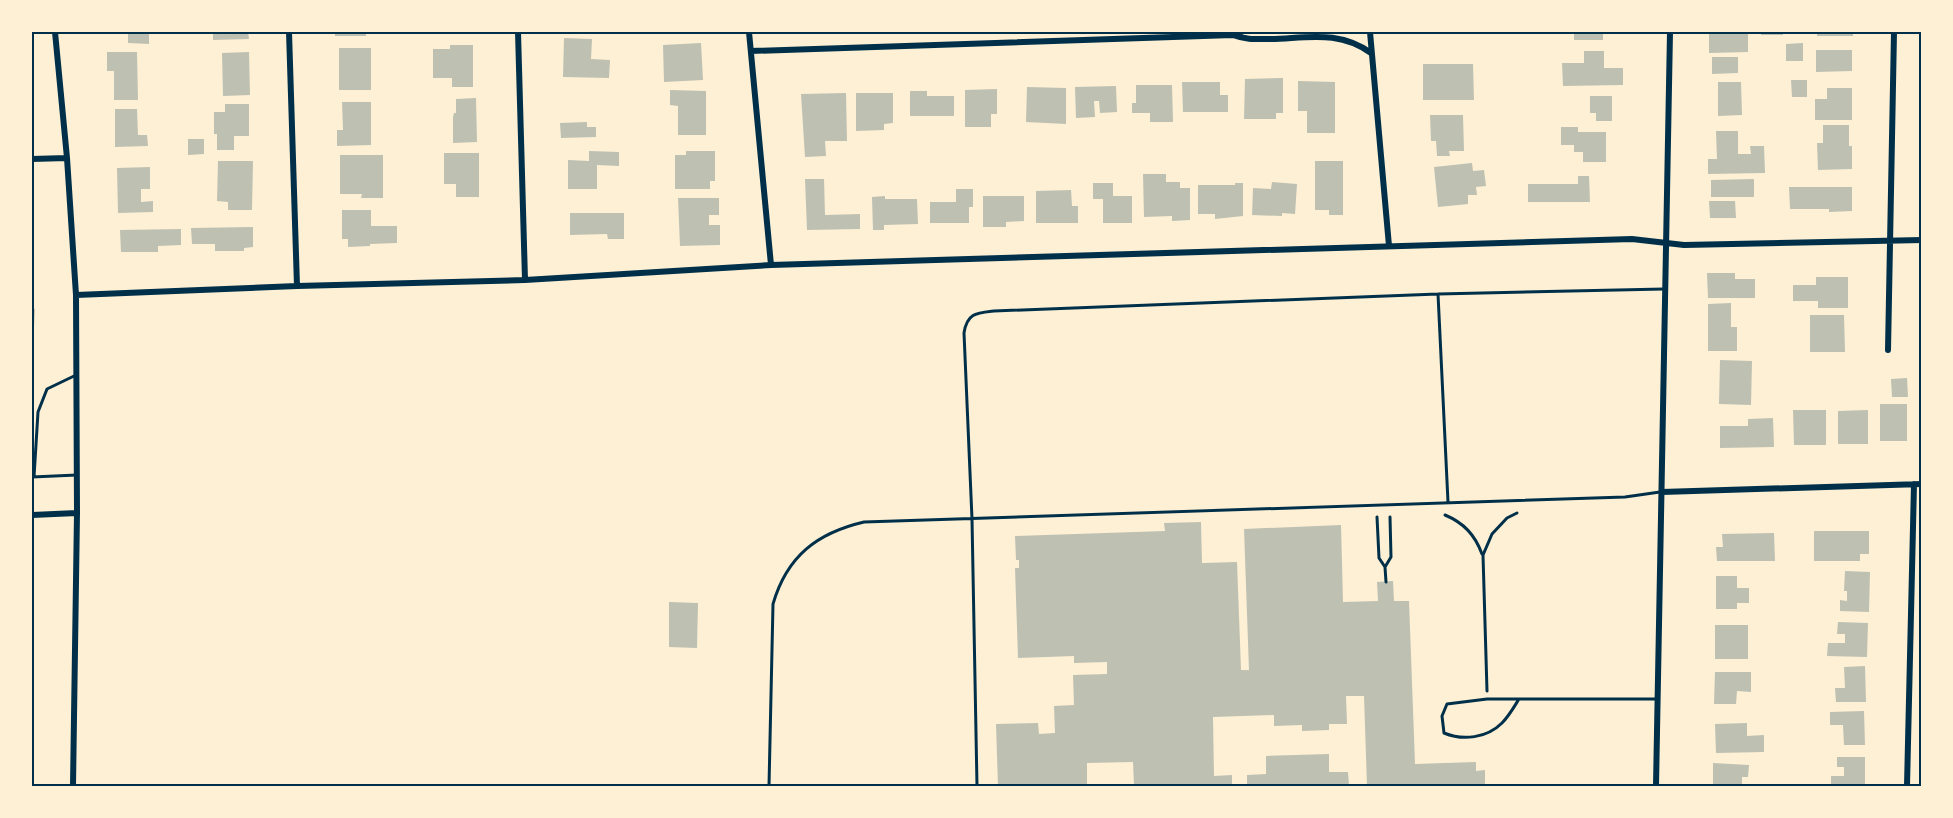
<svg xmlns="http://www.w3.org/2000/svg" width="1953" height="818" viewBox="0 0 1953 818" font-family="Bitter,serif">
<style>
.building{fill:#bec0b2}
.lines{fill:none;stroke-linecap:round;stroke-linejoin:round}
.path{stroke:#003049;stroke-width:3}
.service{stroke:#003049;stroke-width:3}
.minor{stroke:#003049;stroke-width:6}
.neatline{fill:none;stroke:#003049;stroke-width:2}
</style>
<rect width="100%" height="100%" fill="#fdf0d5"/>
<path class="building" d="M102 32H149V44L128 43V34H102Z
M213 32H248L249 39 213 40Z
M335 32H366V36H335Z
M439 32H475V33L439 34Z
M1574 32H1603V40H1574Z
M1748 32V52L1709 53V33Z
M1761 32H1783V35H1761Z
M1817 32H1853V36H1817Z
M564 38 592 39 591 59 610 60 609 78 563 77Z
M701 43 703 80 664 82 663 45Z
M1803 43V61H1786V44Z
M450 45H473V87H452V78H433V49H450Z
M339 48H371V90H339Z
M1816 50H1852V71L1816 72Z
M1584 51H1604V68H1623V85L1563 86 1562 63H1584Z
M107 52H137L138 100H114V71H107Z
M249 52 250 95 223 96 222 53Z
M1712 57H1738V73L1712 74Z
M1423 64H1473L1474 100H1423Z
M1283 78V113H1276V119H1244L1245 79Z
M1791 80H1807V97H1792Z
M1298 81 1335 82V133H1307V111H1298Z
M1182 82H1220V95H1228V112H1183Z
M1718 82H1741L1742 115 1718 116Z
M1136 85H1172L1173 122H1150V113H1132V103H1136Z
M1116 86 1117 112 1100 113 1099 101H1094L1095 117 1076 118 1075 87Z
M1027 87 1066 88V124L1026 122Z
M1827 88H1852V120H1815V99H1827Z
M997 89V114H991V127H965V90Z
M670 90 706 91V135H678V106L670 105Z
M910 91H927V96H954V116H910Z
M846 93 847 141H825L826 156 805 157 801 94Z
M856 93H893V123L884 124V130L856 131Z
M1590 96H1612V121H1596V113H1590Z
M476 98 477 142 453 143V117L454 113H456V99Z
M342 102H371V145L337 146V130H343Z
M225 104H249V136H234V150H217V134H214V112H225Z
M115 109H137L138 135H147L148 146 115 147Z
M1430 115H1463L1464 151H1449L1450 156H1437L1436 141H1431Z
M587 122V127H596V137L561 138 560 123Z
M1823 125H1849V146H1852V169L1818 170 1817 143H1823Z
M1561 127H1578V132H1606V162H1583V152H1574V145H1561Z
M1716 131H1738V154H1751L1750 146H1764L1765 173 1708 174V159H1717Z
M188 139H204V154L188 155Z
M589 151 619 152V166L597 165V189H568V160L589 161Z
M686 151H715V181H710V189H675V155H686Z
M444 153H479V197H456V184H444Z
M340 155H383V198H361L362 194H340Z
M218 161H253L252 210H228V202L217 201Z
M1315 161H1343V215H1329V210H1315Z
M1472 163 1473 171 1484 170 1486 186 1476 187 1477 195H1468V204L1438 207 1434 167Z
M150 167V189H141V202L153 201V212L118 213 117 168Z
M1143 174H1166V182H1180V188H1190V220L1172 221V216L1144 217Z
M1578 176H1589L1590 202H1528V184H1578Z
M805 179H824L825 215 860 214V229L807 230Z
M1754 179V197H1711V180Z
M1272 182 1297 184 1295 214 1282 213V216L1252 215 1253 188 1271 189Z
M1093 183H1113V196H1132V223H1103V199H1093Z
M1235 183H1243V216L1215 219V214H1198V185H1235Z
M1789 187H1852V211L1829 212V209H1790Z
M956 189H973V207H969V223H930V202H956Z
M1071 190 1072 206H1078V223H1036V191Z
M885 196V199H917L918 224 884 225V230H873L872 197Z
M983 196H1024V221L1006 222V227H983Z
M678 198H719V215H709V225H720V245L680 246Z
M1709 201H1735L1736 218H1710Z
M342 210H371V226H397V243L370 244V246L348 247V239H342Z
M570 213H624V239H608L607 234 570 235Z
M253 227V247L244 248V251H215V244H192L191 228Z
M181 229V245L158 246V252H121L120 230Z
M1707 273H1735V279H1755V298H1708Z
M1816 277H1848V308H1818V301H1793V285H1816Z
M1731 303V327H1737V351H1708V304Z
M32 309H35L33 345H32Z
M1810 315H1844L1845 352H1810Z
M1720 360 1752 361 1751 405 1719 404Z
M1907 378 1908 397H1892L1891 379Z
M1880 404H1907V441H1880Z
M1793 410H1826V445H1794Z
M1868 410V444H1838V411Z
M1773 418 1774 447 1720 448V426H1748V419Z
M1201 522 1202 563 1237 562 1241 670H1249L1244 529 1341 525 1343 602 1378 601 1377 582 1393 581 1394 601H1409L1415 764 1476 762V771L1485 770V786H1367L1364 696H1346L1347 724H1329V730L1302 731V725L1274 726V715L1213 717 1214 776 1232 775V786H1134L1133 762 1087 763V786H998L996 724 1038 723 1039 734 1055 733 1054 706 1074 705 1073 675 1107 674V662L1074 663V656L1018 658 1015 568H1019V560H1016L1015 536 1165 531 1164 523Z
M1814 531H1869V554H1860V561H1814Z
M1774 533 1775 561H1717L1716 547H1723L1722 534Z
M1845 571 1870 572 1869 612 1840 611V600L1847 601V591H1844Z
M1716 576H1737V588H1749V603H1737V609H1716Z
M669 602 698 603 697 648 669 647Z
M1838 622 1868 623 1867 657 1827 656 1828 643H1845V634H1837Z
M1715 625H1748V659H1715Z
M1865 666 1866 702H1836L1835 688H1845L1844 667Z
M1715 672H1751V692L1737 691 1736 704H1714Z
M1864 711 1865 745H1844L1843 725H1830V712Z
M1747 723V736L1764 735V752L1716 753 1715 724Z
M1329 754V772H1348L1349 786H1247V775L1266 774V756Z
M1837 757H1865V786H1831V776H1844V767H1837Z
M1713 763 1749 765 1748 777H1742V786H1713Z"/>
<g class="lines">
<path class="path" d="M1445 515C1464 523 1475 535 1482 554
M1377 517 1379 558 1385 567 1391 557 1390 517
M1385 567 1386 582
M1487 691 1483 555 1492 534 1507 518 1517 513"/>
<path class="service" d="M1438 294 1448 502
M32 477 77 475
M34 477 38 412 47 389 74 376
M1519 699C1514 707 1509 716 1502 723 1487 738 1463 741 1444 733L1442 716 1447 704 1487 699H1656
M769 786 773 604C787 556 817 533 864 522L1625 497 1660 492
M977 786 972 519 964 333C967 313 976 313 994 311L1438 294 1664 289"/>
<path class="minor" d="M55 32 67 158 76 295 77 513 73 786
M289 32 297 286
M518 32 525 280
M749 32 771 265
M1370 32 1389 246
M1233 35C1246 40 1257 39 1271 39 1308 38 1339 30 1371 53
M751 51 1233 35 1241 32
M32 159 67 158
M76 295 297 286 525 280 771 265 1632 239 1684 245 1922 240
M1888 350 1894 32
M1662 492 1922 484
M32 515 77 513
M1656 786 1670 32
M1907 786 1914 484"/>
</g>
<rect width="1953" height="818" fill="none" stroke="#fdf0d5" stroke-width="66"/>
<rect x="33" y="33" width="1887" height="752" class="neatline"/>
</svg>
